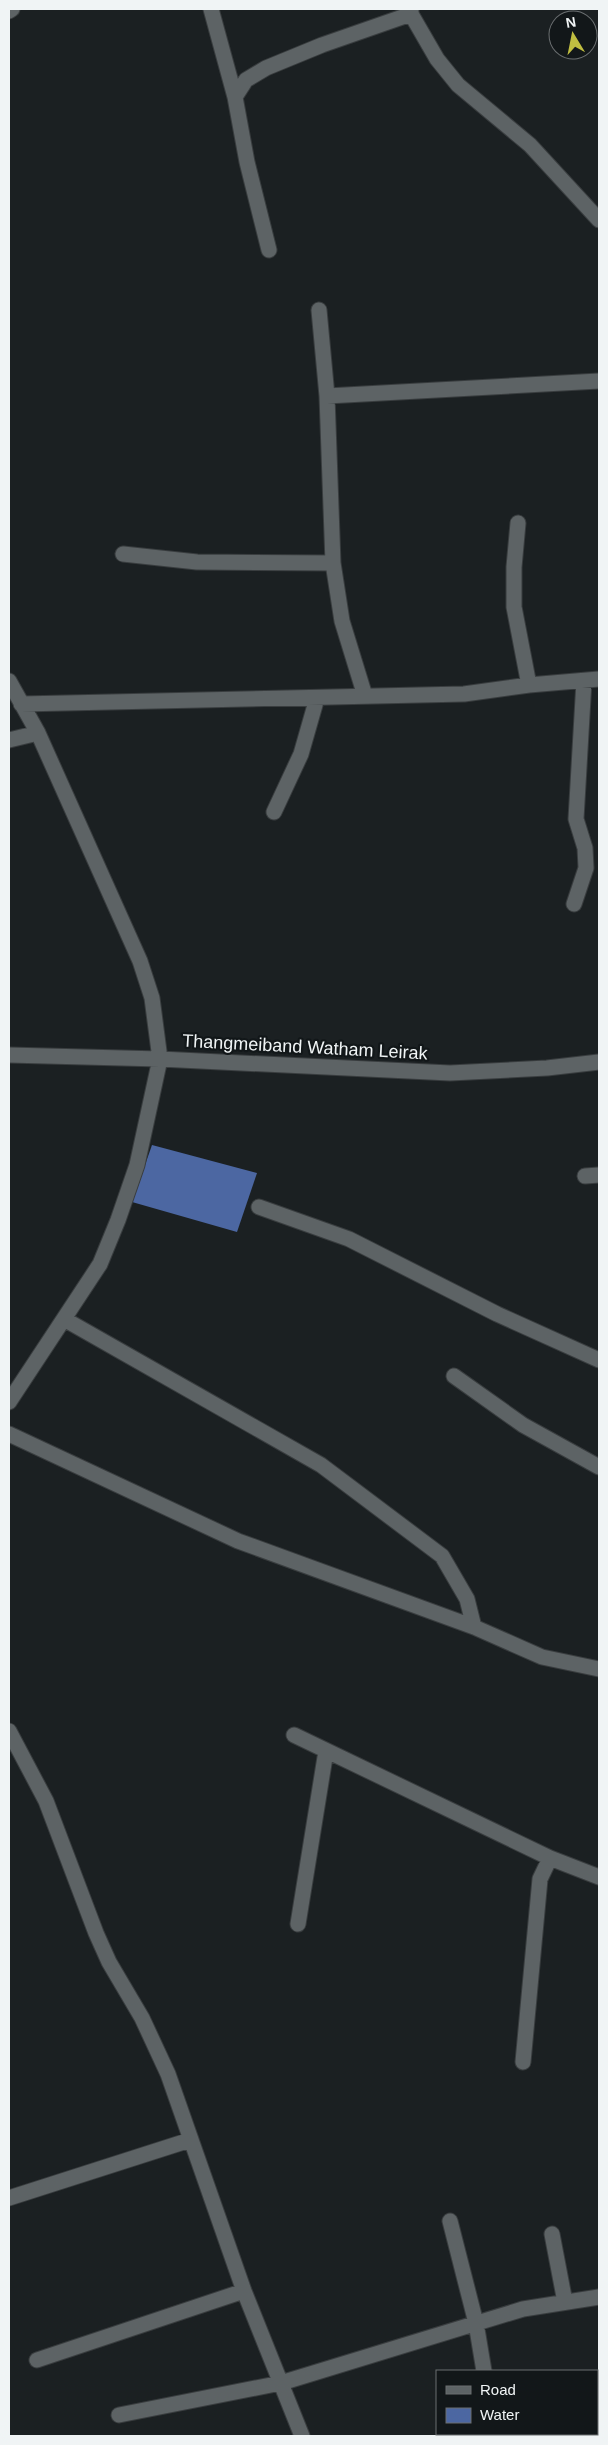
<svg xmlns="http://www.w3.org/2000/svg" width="608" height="2445" viewBox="0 0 608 2445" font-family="Helvetica,sans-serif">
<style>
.water{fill:#4c67a2}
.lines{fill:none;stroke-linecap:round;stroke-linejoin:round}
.minor-casing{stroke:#393d3f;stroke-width:17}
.minor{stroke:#5d6365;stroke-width:15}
.labels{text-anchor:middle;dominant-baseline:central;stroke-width:4.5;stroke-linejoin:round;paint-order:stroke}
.street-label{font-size:18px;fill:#f0f4f5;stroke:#121719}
</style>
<rect width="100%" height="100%" fill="#1b2022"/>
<path class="water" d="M152 1145 257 1173 237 1232 132 1202Z"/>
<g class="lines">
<defs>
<path id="minor" d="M211 9 235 97
M411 9V14L437 59 458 85 530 145 599 220
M9 11 12 9
M269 250 247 162 235 97 246 80 266 68 322 45 411 14
M319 310 327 396 333 563 342 621 365 696
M327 396 599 381
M518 523 514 567V607L529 685
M123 554 197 562 333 563
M9 681 38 733 140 961 152 998 160 1059 137 1165 118 1220 100 1264 9 1402
M21 704 464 694 529 685 599 679
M9 740 38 733
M274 812 301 754 317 698
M574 904 586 868 585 848 576 819 584 681
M9 1055 160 1059 450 1073 547 1068 599 1062
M585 1176 599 1175
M259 1207 349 1239 497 1314 599 1360
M64 1319 321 1465 442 1556 467 1599 474 1627
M454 1376 523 1425 599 1467
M9 1434 238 1541 474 1627 542 1657 599 1669
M9 1731 46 1801 96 1933 109 1962 142 2018 168 2074 244 2291 302 2436
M294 1735 550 1858 599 1877
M298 1924 326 1751
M523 2062 540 1879 550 1858
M9 2198 190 2140
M450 2221 476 2323 484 2371
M552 2234 565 2302
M37 2360 244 2291
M597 2391 599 2390
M119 2415 281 2383 523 2309 599 2297
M494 2434 495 2436"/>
</defs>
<use href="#minor" class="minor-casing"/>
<use href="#minor" class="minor"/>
</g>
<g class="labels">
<g class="street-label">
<text transform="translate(305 1047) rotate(3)">Thangmeiband Watham Leirak</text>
</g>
</g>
<rect width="608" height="2445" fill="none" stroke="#f0f4f5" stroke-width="20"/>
<rect x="436" y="2370" width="162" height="65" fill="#121719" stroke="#6b6f71"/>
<rect x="446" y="2386" width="25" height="8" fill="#5d6365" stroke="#6b6f71"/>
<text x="480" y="2395" font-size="15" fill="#f0f4f5">Road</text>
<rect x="446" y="2408" width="25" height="15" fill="#4c67a2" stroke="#6b6f71"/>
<text x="480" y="2420" font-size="15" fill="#f0f4f5">Water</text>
<g transform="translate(573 35) rotate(350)"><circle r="24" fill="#121719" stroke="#6b6f71"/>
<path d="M0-4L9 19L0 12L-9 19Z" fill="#c0be41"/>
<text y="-8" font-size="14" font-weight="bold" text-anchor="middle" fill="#f0f4f5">N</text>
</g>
</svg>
